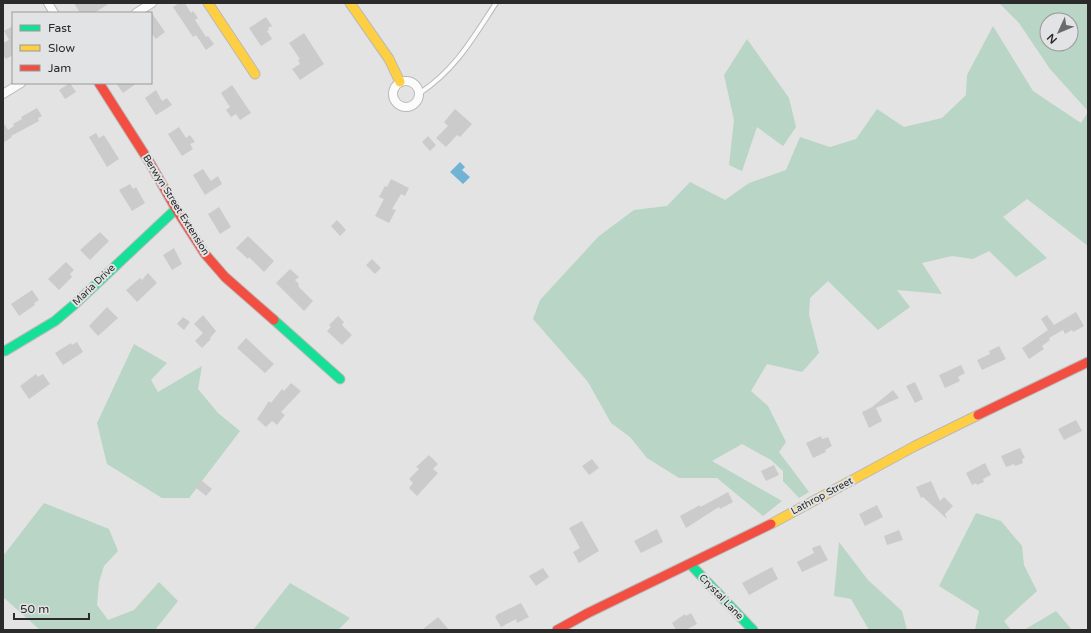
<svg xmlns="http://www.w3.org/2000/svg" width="1091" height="633" viewBox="0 0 1091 633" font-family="'Varela Round',sans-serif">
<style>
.green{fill:#b8d5c5;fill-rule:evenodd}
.water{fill:#70b3d4}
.building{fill:#cbcbcb}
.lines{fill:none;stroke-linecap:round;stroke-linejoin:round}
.lane-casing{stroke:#b9b9b9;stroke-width:6}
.street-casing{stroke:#b9b9b9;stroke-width:10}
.fast-casing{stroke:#b9b9b9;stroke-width:11}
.slow-casing{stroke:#b9b9b9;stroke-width:11}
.jam-casing{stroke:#b9b9b9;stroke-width:11}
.lane{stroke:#fbfbfb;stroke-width:4}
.street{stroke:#fbfbfb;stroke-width:8}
.fast{stroke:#16e098;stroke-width:9}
.slow{stroke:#ffcf43;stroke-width:9}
.jam{stroke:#f24e42;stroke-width:9}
.labels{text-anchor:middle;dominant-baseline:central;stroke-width:4;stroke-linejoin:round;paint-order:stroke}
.street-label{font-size:10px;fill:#2b2b2b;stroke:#e2e3e4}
</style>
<rect width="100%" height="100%" fill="#e3e3e3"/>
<path class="green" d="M999 3H1088V111L1050 69 1019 23ZM1047 20H1071V44H1047Z
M993 26 1033 91 1081 123 1088 112V246L1027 199 1003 217 1047 258 1016 277 989 251 973 259 952 256 922 263 942 294 897 290 910 307 878 330 828 281 810 298 809 315 819 353 802 372 767 364 751 391 768 406 786 442 779 452 809 492 799 498 783 481V471L771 460 742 444 712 461 782 501 763 516 717 478H679L647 458 630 437 611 423 588 382 533 319 540 300 599 236 634 210 667 206 690 182 725 200 749 183 786 170 800 137 830 147 856 139 877 109 904 127 942 118 966 95 967 75Z
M747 39 789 98 796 127 783 146 757 127 742 171 729 165 734 120 724 75Z
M134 344 167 363 151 380 158 392 202 366 198 389 218 413 240 431 189 498H162L107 464 97 423Z
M44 503 109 529 118 551 104 566 99 582 97 605 108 620 134 610 159 582 178 601 155 630H40L3 597V556Z
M976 513 1001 521 1022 546 1024 565 1037 591 1004 621 1011 630H975L979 611 939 586Z
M839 542 868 580 902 611 907 630H869L851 599 834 596Z
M290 583 350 618 338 630H253Z
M1056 611 1072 630H1024Z"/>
<path class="water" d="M460 162 465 167 462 170 470 177 463 184 450 172Z"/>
<path class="building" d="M74 3H110L94 13H80Z
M179 3H185L191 13 193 11 198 18 195 20 206 37 208 36 214 44 206 50 196 35 193 37 173 7Z
M151 12 165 32 156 39 151 33Z
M266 17 272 26 268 28 269 30 267 31 272 39 261 46 249 28Z
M13 26V55L6 59 3 55V43L9 40 4 31Z
M304 33 324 64 300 80 292 69 300 64 298 60 300 59 289 43Z
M70 83 76 92 65 99 59 90Z
M116 83H137L123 93Z
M232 85 251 113 240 120 236 114 231 117 226 110 230 107 221 93Z
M156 90 162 101 167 98 172 105 156 115 145 98Z
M37 108 42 116 38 118 39 121 11 136 12 137 3 143V122L8 130 14 126 13 124 22 119 21 117Z
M455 109 472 124 460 137 457 135 446 147 436 138 448 126 444 122Z
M179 127 186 138 190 135 195 142 190 144 193 149 182 156 168 134Z
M96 133 99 138 104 135 119 159 107 167 89 137Z
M428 136 436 145 430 151 422 142Z
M203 169 211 181 218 176 222 184 205 195 193 175Z
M391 179 409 188 405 196 401 194 392 209 396 210 389 223 375 216 384 199 379 197 385 186 387 187Z
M130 184 133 189 136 187 145 203 132 211 119 190Z
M219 207 231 227 220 234 208 214Z
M337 220 346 230 340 236 331 226Z
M100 232 109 241 90 260 80 250Z
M248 236 274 261 264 272 249 257 248 259 236 248Z
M174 248 182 264 172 270 163 255Z
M372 259 381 268 375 274 366 265Z
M66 262 74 270 70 274 72 277 59 290 48 279Z
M290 269 299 277 295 280 299 284 298 286 313 301 304 311 276 283Z
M148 273 157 283 137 302 126 290 140 278 142 280Z
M32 290 39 300 34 303 35 305 19 316 11 304Z
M107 307 118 318 98 336 89 326Z
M1076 312 1084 326 1073 332 1072 330 1065 334 1063 330 1049 338 1050 340 1042 346 1044 349 1029 359 1022 348 1048 330 1041 319 1047 315 1054 325Z
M203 315 216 331 210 338 211 339 202 348 195 341 203 333 194 324Z
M338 316 344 322 342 325 352 335 342 345 327 331 331 327 329 325Z
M183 317 190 322 184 330 177 324Z
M246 338 274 364 265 373 237 348Z
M77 342 83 352 63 365 55 353 71 343 72 345Z
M999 346 1006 359 982 370 977 360 990 354 989 351Z
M961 365 965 373 958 377 960 381 945 388 939 375Z
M36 374 38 377 43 374 50 384 29 399 20 386Z
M915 382 923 399 915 403 906 386Z
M291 383 301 391 281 412 285 415 277 425 272 421 266 427 257 419 269 401 271 403 282 389 284 391Z
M893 390 899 398 876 408 882 421 869 428 862 412 872 407Z
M1076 420 1082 431 1064 440 1058 429Z
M821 436 822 439 828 437 832 446 825 450 826 452 813 458 806 443Z
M1020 448 1025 458 1022 459 1023 463 1015 466 1014 464 1006 467 1001 456Z
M429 455 438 464 433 469 438 473 417 496 409 488 413 483 409 479 419 469 416 467Z
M592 459 599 468 589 475 582 466Z
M985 463 991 475 983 479 984 482 977 485 976 483 972 485 966 473Z
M774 465 779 475 766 481 761 471Z
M201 480 212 489 206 496 195 487Z
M931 481 940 501 944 497 953 506 945 514 947 519 923 497 921 498 916 487Z
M728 492 733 502 720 509 719 507 686 528 680 516 700 505V507L706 504Z
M877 505 883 517 865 526 859 514Z
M582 521 599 551 579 563 573 552 580 548 569 528Z
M657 529 663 542 641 553 634 541Z
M899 530 903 540 887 545 884 536Z
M820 545 828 560 802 572 797 562 814 553 812 548Z
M772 567 778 579 749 595 742 583Z
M543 568 549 577 536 586 529 576Z
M521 603 529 617 517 623 516 619 501 627 495 617 497 616 496 615Z
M691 613 697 624 686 630H676L672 623 685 614 686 616Z
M438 617 449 630H422Z"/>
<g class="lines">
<defs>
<path id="lane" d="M420 93C456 69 473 38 496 3"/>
<path id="street" d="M48 3 54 13
M136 13 152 3
M393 94a13 13 0 1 1 26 0a13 13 0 1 1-26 0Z
M3 94 21 83"/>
<path id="fast" d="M274 320 340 379
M5 351 55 321 75 304 176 209
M690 564 753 630"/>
<path id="slow" d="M208 3 255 74
M350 3 389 59 400 82
M771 524 915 446 978 415"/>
<path id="jam" d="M99 83 150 163 176 209 205 254 225 277 274 320
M978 415 1088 362
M557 630 588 613 771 524"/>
</defs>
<use href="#lane" class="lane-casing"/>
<use href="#street" class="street-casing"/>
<use href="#fast" class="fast-casing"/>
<use href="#slow" class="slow-casing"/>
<use href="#jam" class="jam-casing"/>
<use href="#lane" class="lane"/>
<use href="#street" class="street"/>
<use href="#fast" class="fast"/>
<use href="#slow" class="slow"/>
<use href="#jam" class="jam"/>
</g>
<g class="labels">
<g class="street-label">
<text transform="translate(176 205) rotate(58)">Berwyn Street Extension</text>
<text transform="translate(94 285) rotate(-44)">Maria Drive</text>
<text transform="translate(822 496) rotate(-28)">Lathrop Street</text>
<text transform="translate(721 597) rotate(46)">Crystal Lane</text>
</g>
</g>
<rect width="1091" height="633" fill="none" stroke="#2b2b2b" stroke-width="8"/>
<rect x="12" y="12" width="140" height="72" fill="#e2e3e4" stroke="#99999a"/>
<rect x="20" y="25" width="20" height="6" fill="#16e098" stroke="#99999a"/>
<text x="48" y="32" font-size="12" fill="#2b2b2b">Fast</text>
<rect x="20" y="45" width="20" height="6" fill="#ffcf43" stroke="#99999a"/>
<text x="48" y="52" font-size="12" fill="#2b2b2b">Slow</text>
<rect x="20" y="65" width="20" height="6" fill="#f24e42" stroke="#99999a"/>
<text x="48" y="72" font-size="12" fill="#2b2b2b">Jam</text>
<g transform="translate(1059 32) rotate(226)"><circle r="19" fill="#e2e3e4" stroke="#99999a"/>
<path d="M0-3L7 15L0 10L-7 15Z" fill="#6b6b6b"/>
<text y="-6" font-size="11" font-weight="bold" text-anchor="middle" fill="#2b2b2b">N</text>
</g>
<path d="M14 613v6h75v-6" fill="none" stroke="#2b2b2b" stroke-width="2"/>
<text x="20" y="613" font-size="12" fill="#2b2b2b" stroke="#e2e3e4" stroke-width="3" paint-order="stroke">50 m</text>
</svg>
